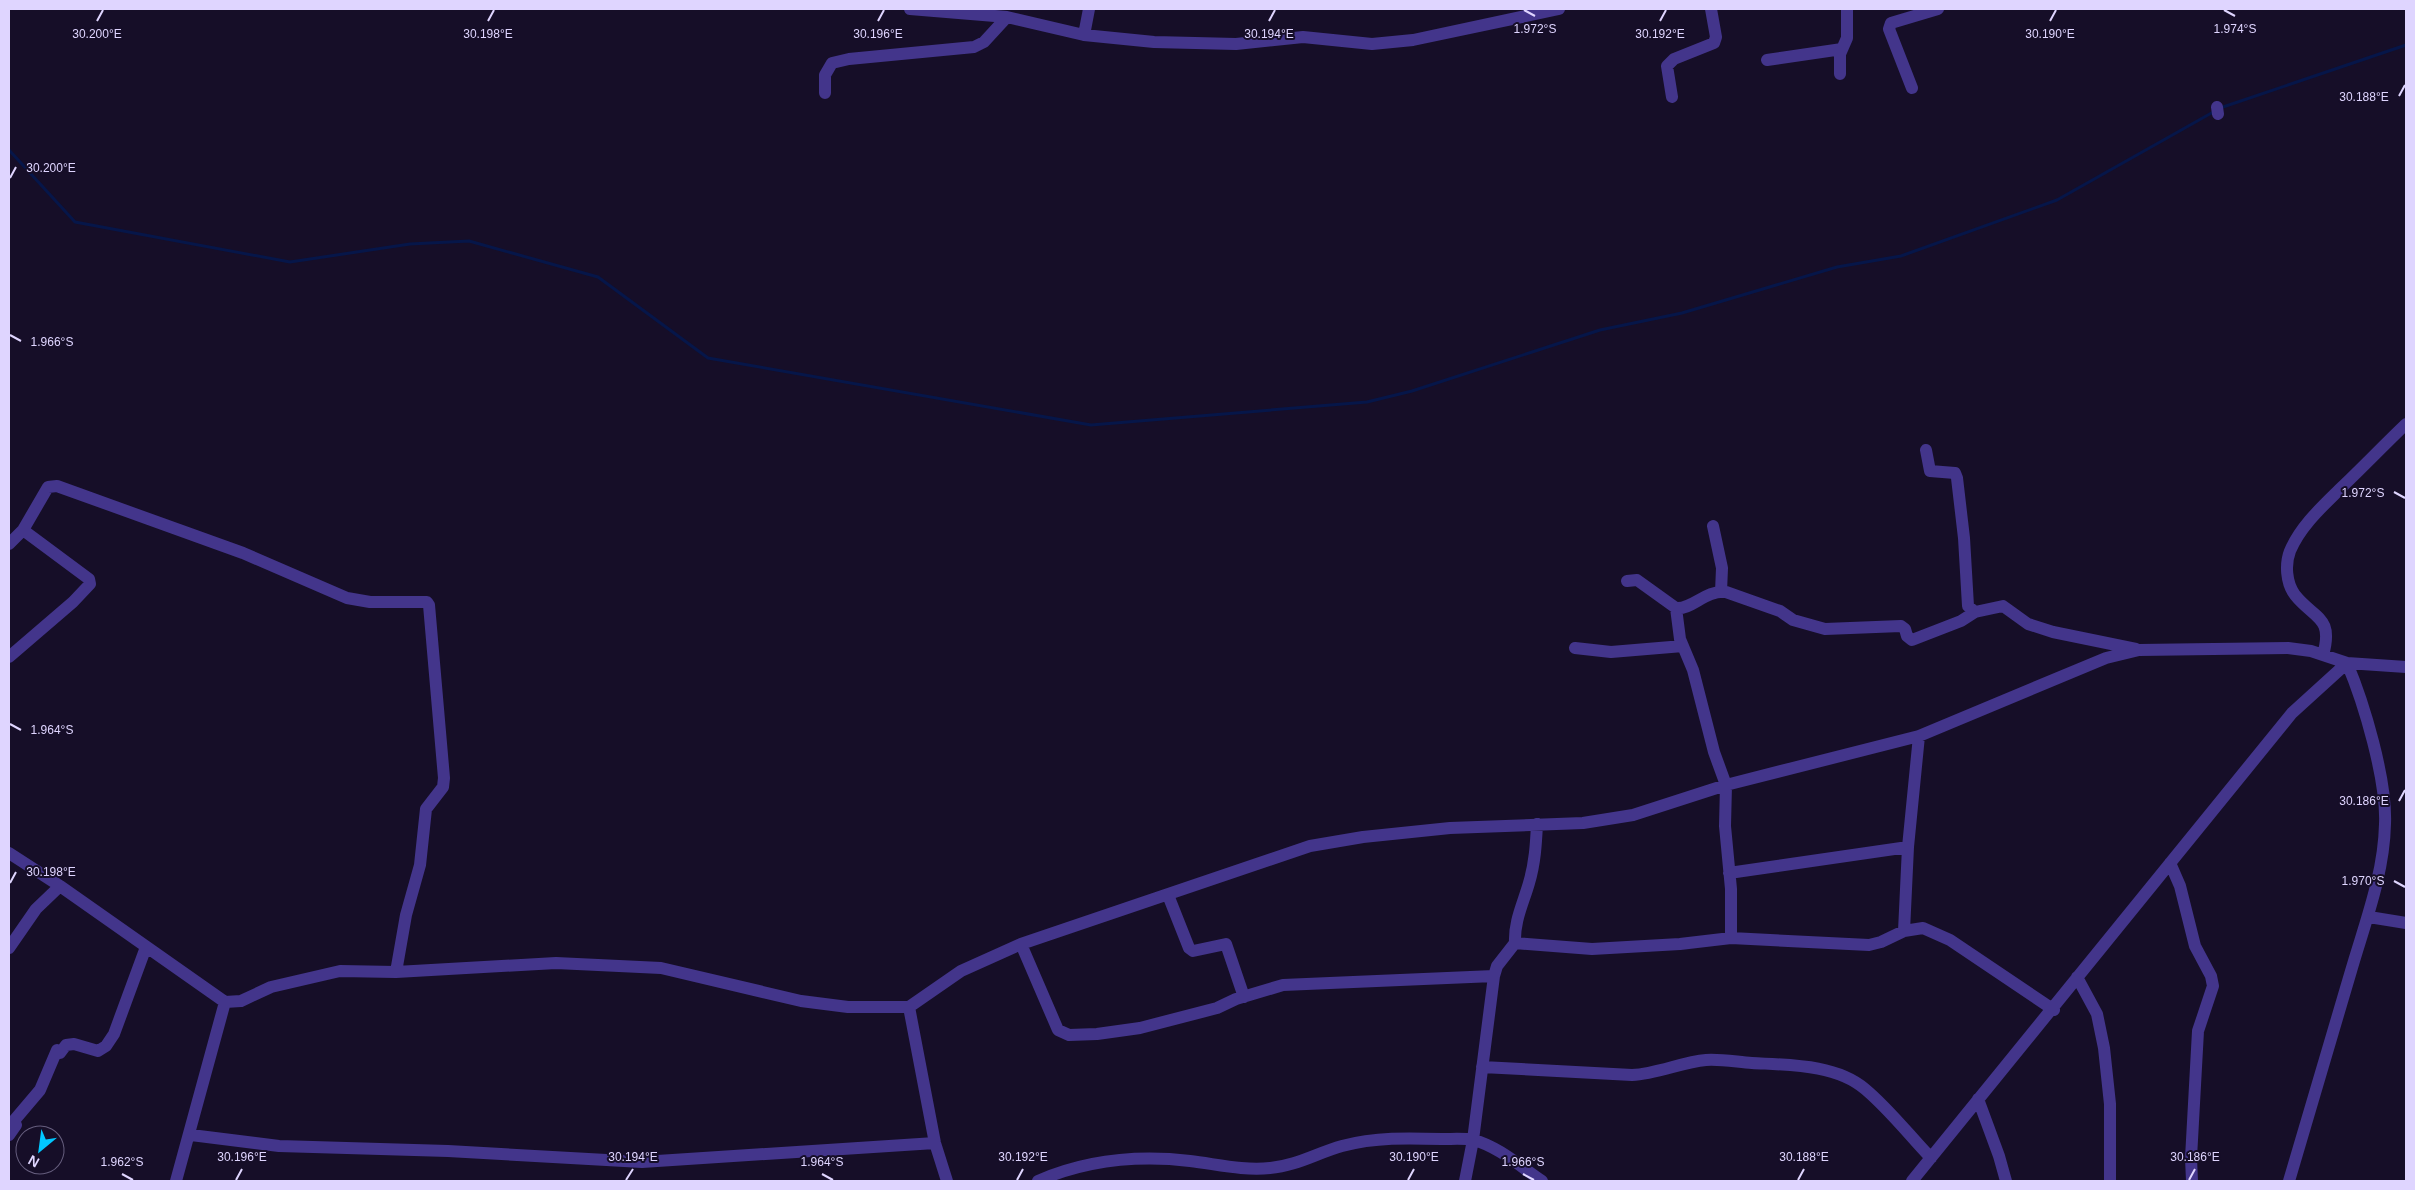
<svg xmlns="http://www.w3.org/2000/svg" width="2415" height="1190" viewBox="0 0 2415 1190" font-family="Helvetica,sans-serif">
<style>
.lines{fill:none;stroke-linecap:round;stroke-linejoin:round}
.stream{stroke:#061649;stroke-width:3}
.minor{stroke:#43358b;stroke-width:12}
.ticks{fill:none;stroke:#dfd5ff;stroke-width:2}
.ticks-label{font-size:12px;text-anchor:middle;fill:#dfd5ff;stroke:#160e28;stroke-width:4;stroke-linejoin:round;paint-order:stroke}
</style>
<rect width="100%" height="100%" fill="#160e28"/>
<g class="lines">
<path class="stream" d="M2220 108 2406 45
M9 150 75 222 290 262 410 244 469 241 598 277 708 358 1091 425 1367 402 1412 391 1600 330 1682 313 1837 267 1901 256 2057 200 2215 111"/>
<path class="minor" d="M910 9 1007 17 1084 35 1154 42 1236 44 1303 37 1372 44 1413 40 1559 9
M1084 35 1089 9
M1767 60 1842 49
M1840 74V54L1847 38V9
M1912 88 1889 29 1891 23 1938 9
M825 93V75L832 63 849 59 974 47 984 42 1007 17
M1672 97 1667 66 1674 59 1714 43 1716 37 1711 9
M2217 107 2218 114
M1926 450 1930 471 1955 473 1957 478 1964 538 1968 606 1975 612 2003 606 2028 624 2053 632 2136 649
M1713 526 1722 568 1721 592
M9 544 23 530 48 487 57 486 243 553 347 598 370 602H427L429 605 444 778 443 787 426 809 420 865 406 915 396 972
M1627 581 1637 580 1676 608C1692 610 1705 590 1726 592L1780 611 1793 620 1825 629 1901 626 1905 629 1907 636 1912 640 1961 621 1975 612
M1676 608 1680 639 1693 670 1714 752 1726 785 1725 826 1731 889V938
M1575 648 1611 652 1683 646
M2323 655C2334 616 2314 619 2295 595 2286 583 2285 564 2290 551 2301 525 2324 505 2343 486 2365 465 2385 444 2406 424
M9 657 73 602 90 584 89 579 23 530
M9 853 60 886 225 1002 241 1001 271 987 340 971 396 972 556 963 661 968 801 1001 848 1007H909L961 971 1021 944 1310 846 1363 837 1450 828 1583 823 1633 815 1726 785 1919 736 2106 658 2139 650 2288 648 2311 651 2347 663C2364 703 2387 780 2385 824 2384 874 2365 923 2351 971 2331 1041 2310 1111 2289 1181
M2170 863 2180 886 2195 946 2211 976 2213 986 2198 1031 2191 1158 2192 1181
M1729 873 1908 847
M1168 895 1189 948 1193 951 1226 944 1244 997
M2369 917 2406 923
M1904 931 1908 847 1919 736
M1515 943 1592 949 1680 944 1731 938 1869 945 1881 942 1904 931 1923 928 1950 940 2054 1010
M1021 944 1058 1030 1069 1035 1097 1034 1140 1028 1217 1008 1236 999 1283 985 1494 976
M9 948 36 909 60 886
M2077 977 2097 1014 2104 1048 2110 1104V1181
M909 1007 935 1143 947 1181
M1482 1067 1632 1075C1657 1074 1682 1062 1706 1060 1721 1059 1737 1062 1752 1063 1788 1065 1836 1064 1865 1089 1889 1109 1909 1135 1931 1158
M1978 1099 1999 1156 2006 1181
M9 1135 16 1125 12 1123 40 1090 57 1050 60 1053 66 1045 74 1044 98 1051 106 1046 114 1034 146 947
M191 1135 279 1146 448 1151 642 1162 935 1143
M176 1181 225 1002
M1038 1181C1086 1160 1138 1155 1190 1161 1216 1164 1244 1171 1270 1168 1296 1166 1317 1153 1342 1146 1376 1137 1408 1138 1443 1139 1453 1139 1465 1138 1474 1140 1499 1147 1521 1167 1542 1181
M1465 1181 1473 1140 1494 976 1497 966 1515 943C1514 921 1523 904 1529 883 1535 863 1536 844 1537 824
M1912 1181 2292 713 2347 663 2406 667"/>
</g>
<path class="ticks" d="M1524 10 1535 16M2224 10 2235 16M97 21 103 10M488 21 494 10M878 21 884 10M1269 21 1275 10M1660 21 1666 10M2050 21 2056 10M2399 96 2405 85M10 178 16 167M10 335 21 341M2394 492 2405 498M10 724 21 730M2399 801 2405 790M2394 881 2405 887M10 883 16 872M122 1174 133 1180M822 1174 833 1180M1523 1174 1534 1180M236 1180 242 1169M626 1180 633 1169M1017 1180 1023 1169M1408 1180 1414 1169M1798 1180 1804 1169M2189 1180 2195 1169"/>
<g class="ticks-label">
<text x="1535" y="33">1.972°S</text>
<text x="2235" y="33">1.974°S</text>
<text x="97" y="38">30.200°E</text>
<text x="488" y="38">30.198°E</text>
<text x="878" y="38">30.196°E</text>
<text x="1269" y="38">30.194°E</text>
<text x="1660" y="38">30.192°E</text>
<text x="2050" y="38">30.190°E</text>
<text x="2364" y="101">30.188°E</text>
<text x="51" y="172">30.200°E</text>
<text x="52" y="346">1.966°S</text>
<text x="2363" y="497">1.972°S</text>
<text x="52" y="734">1.964°S</text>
<text x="2364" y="805">30.186°E</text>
<text x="51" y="876">30.198°E</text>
<text x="2363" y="885">1.970°S</text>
<text x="242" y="1161">30.196°E</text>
<text x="633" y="1161">30.194°E</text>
<text x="1023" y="1161">30.192°E</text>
<text x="1414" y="1161">30.190°E</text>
<text x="1804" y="1161">30.188°E</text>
<text x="2195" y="1161">30.186°E</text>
<text x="122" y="1166">1.962°S</text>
<text x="822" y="1166">1.964°S</text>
<text x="1523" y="1166">1.966°S</text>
</g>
<rect width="2415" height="1190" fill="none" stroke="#dfd5ff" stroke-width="20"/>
<g transform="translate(40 1150) rotate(209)"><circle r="24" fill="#160e28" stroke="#665e7e"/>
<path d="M0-4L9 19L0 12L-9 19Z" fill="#01c7ff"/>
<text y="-8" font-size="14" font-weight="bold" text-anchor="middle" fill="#dfd5ff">N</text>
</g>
</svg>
